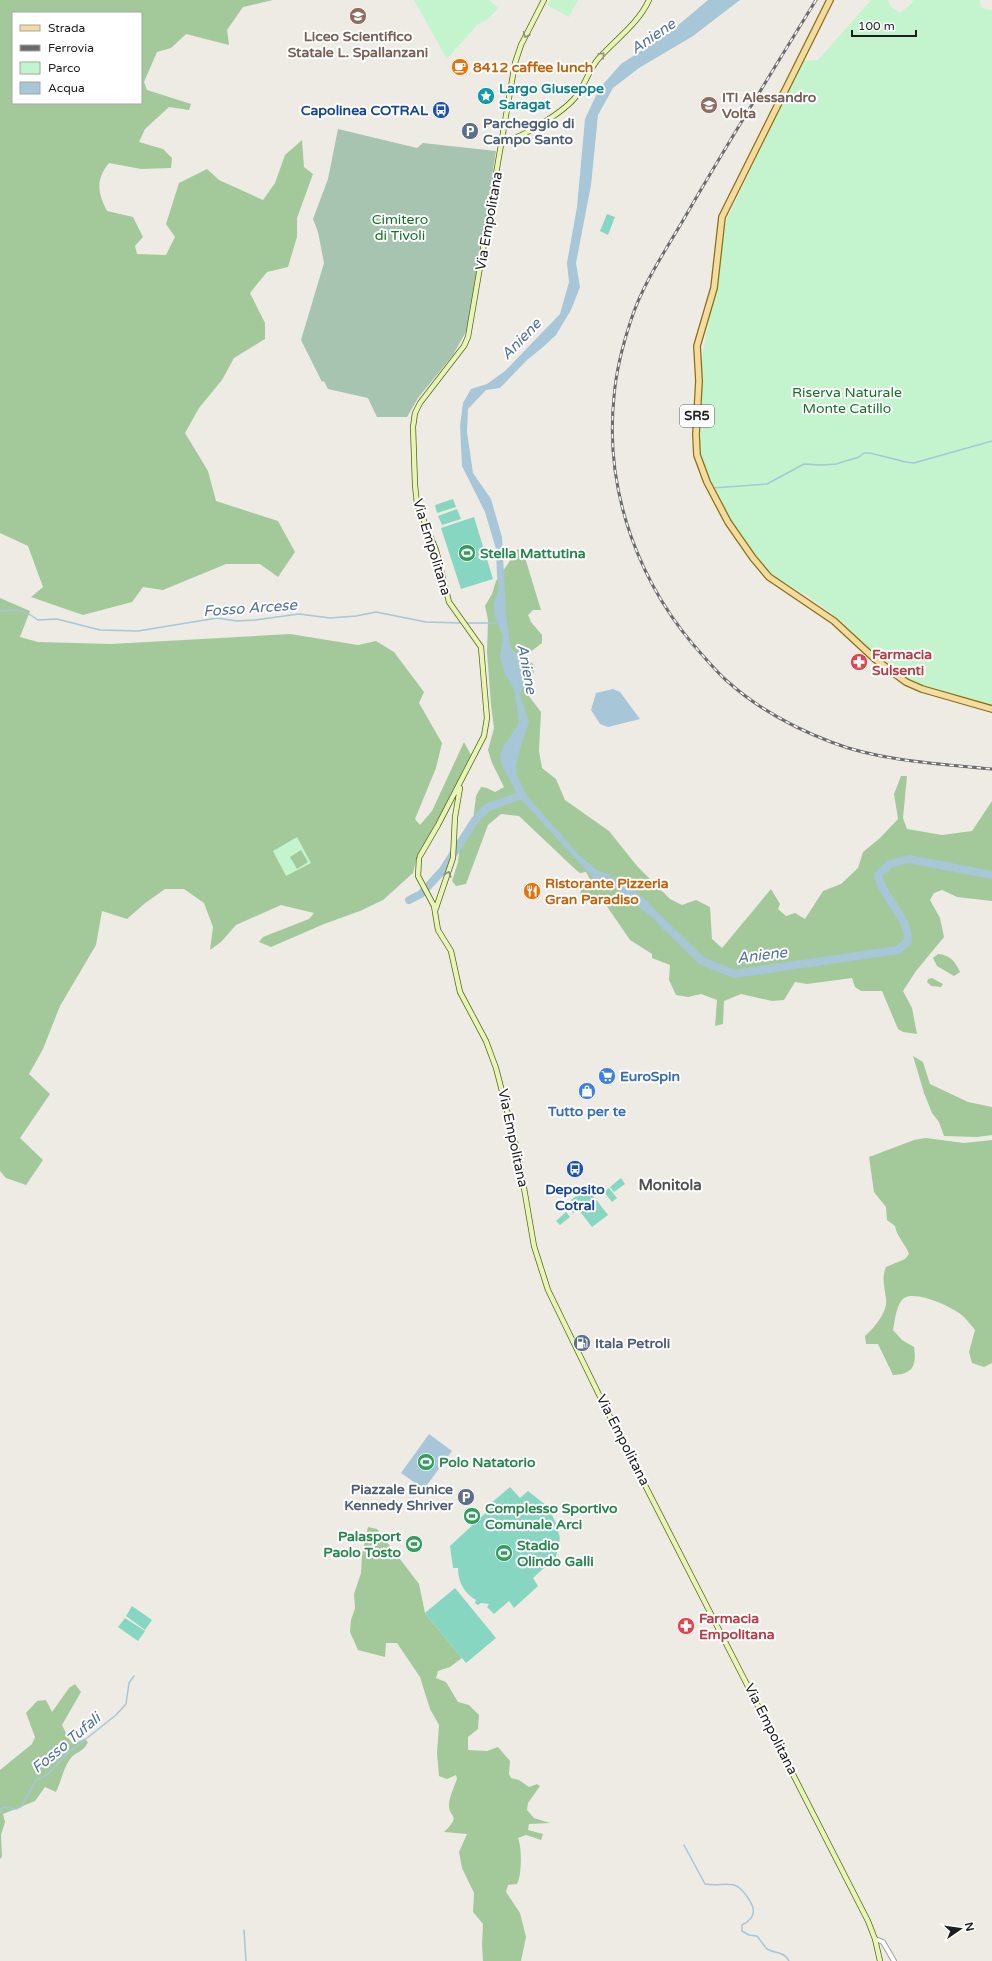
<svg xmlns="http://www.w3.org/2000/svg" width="992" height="1961" viewBox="0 0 992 1961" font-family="'Varela Round',sans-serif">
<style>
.forest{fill:#a3c99b;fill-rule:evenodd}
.cemetery{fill:#a6c4af}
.park{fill:#c3f4ce;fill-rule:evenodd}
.pitch{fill:#87d6c2}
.water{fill:#a7c6d8}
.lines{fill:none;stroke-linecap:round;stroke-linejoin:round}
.stream{stroke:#a7c6d8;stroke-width:1.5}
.river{stroke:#a7c6d8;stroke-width:8}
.tertiary-casing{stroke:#a1a1a1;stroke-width:6}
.secondary-casing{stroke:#546a0d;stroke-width:6}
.primary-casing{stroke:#8a710c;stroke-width:8}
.tertiary{stroke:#fff;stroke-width:4}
.secondary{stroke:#e9f4bb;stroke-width:4.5}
.primary{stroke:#f4dba2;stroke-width:5.5}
.rail-casing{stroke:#6b6b6b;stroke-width:3}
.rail{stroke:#fff;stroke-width:1.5;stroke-dasharray:4.5;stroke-linecap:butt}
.oneway{stroke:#8d9374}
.labels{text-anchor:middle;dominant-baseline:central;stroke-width:4;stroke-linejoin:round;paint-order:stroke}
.shield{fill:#fff;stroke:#616161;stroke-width:1}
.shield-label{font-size:13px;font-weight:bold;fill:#1d1d1d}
.education-label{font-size:14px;font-weight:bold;fill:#785e54;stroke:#fff}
.food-label{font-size:14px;font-weight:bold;fill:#c56008;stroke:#fff;text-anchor:start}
.culture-label{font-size:14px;font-weight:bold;fill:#0d838f;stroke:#fff;text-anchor:start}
.transit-label{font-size:14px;font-weight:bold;fill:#164399;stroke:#fff;text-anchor:end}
.service-label{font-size:14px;font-weight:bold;fill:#4e5e75;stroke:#fff;text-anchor:start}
.park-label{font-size:14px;fill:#147228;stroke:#fff}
.street-label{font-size:14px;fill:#1d1d1d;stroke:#fff}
.leisure-label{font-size:14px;font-weight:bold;fill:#27864d;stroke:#fff;text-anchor:start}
.health-label{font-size:14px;font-weight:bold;fill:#be3a42;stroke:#fff;text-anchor:start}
.shop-label{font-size:14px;font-weight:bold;fill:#366cbe;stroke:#fff;text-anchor:start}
.water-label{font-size:15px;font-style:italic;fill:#5170a4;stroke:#fff}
.neighbourhood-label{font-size:15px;font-weight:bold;fill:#505050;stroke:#fff}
</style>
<rect width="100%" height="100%" fill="#edebe4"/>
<path class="forest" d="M0 0H273L243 7 227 30 229 45 186 34 171 48 157 52 144 82 147 90 191 104 189 110 169 107 145 129 139 142 163 149 172 158 171 168 141 169 109 163C95 180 98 193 107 211L133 217 143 237 135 246 137 254 166 255 175 237 166 224 179 183 207 169 219 180 263 200 275 183 285 155 302 140 304 167 313 174 297 218V237L288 267 267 272 250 293 265 323V339L234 358 222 380 199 408 185 433 208 471 216 501 278 521 295 552 278 577 260 564H226L163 590 143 587 132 602 83 615 31 597 43 587 28 546 0 533ZM13 13H141V103H13Z
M518 549 523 551 541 610H533L528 615 531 622 542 635V643L525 656 535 666 528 695 541 712 539 751 542 768 556 779 565 800 609 831 637 866 670 899 682 905 696 900 710 907 712 939 722 948 771 889 780 904 778 909 786 916 795 913 805 919 823 891 841 884 858 868 863 852 880 838 898 819 894 794 901 776H907L903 818 907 829 942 835 972 831 992 801V901L957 897 942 890 934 893 930 900 940 918 944 937 916 971 903 991 912 1008 917 1034 903 1032 898 1029 882 991H861L855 987 852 978 807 984 795 982 784 1000 772 1001 741 994 724 1001 723 1024 715 1026 717 1000 701 994 688 997 676 995 669 980 670 965 652 958V954L630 940 606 905 587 900 580 895 582 885 591 881 586 872 580 873 576 870 519 816 501 814 488 825 466 884 456 886 452 881 458 862 460 845 473 821 476 796 481 787 487 788 495 792 504 787 492 763 488 750 494 728 491 705 487 652 488 620 485 606 492 594 496 581Z
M0 598 30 611 20 637 38 642 111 644 290 634 358 645 376 641 394 652 424 692 419 703 442 743 436 768 415 819 420 825 432 811 464 742 471 755 416 861 413 873 383 900 360 911 324 924 271 947 259 942 263 937 309 919 314 913 281 905 236 925 221 942 210 950 213 927 204 903 184 889H165L144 904 127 919 102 911 96 945 60 1006 43 1049 29 1074 50 1094 20 1138 43 1160 26 1185 6 1178 0 1171Z
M938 954C950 955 955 961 960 972L954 976 937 966 933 958Z
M932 978 943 984 941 987 931 986 927 982 928 979Z
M913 1056 923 1062 930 1084 968 1102 992 1107V1135L977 1137 944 1136 939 1122 932 1113 924 1093Z
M926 1138 964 1143 992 1140V1363L984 1367 972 1363 969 1352 975 1330C971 1325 967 1320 963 1316 953 1307 916 1290 904 1298 896 1304 895 1320 893 1330L902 1340 914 1347C917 1367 912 1374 893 1375L878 1344H866L865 1336C874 1328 888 1312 886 1299 885 1288 881 1278 886 1267L905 1259 909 1254C905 1243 897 1237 895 1226L887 1220 886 1207 874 1192 869 1157 914 1140Z
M368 1527 377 1529 419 1584 425 1613 462 1658 450 1667 438 1671 436 1678 446 1682 458 1702 469 1705 479 1715 478 1729 468 1737V1750L487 1751 498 1747 510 1761 509 1774 511 1778 519 1780 529 1787 537 1784 540 1786 528 1803 527 1810 534 1818 550 1823 529 1824 528 1830 543 1834 541 1840 526 1835 518 1838C522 1847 522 1875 517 1884L508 1885 506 1892 520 1913 526 1937 521 1961H483L482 1945 483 1924 473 1912 474 1893 462 1868 459 1852 467 1834 444 1832C463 1813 448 1819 449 1804 450 1795 454 1787 457 1779L456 1775 447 1779 439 1776 437 1753 439 1725 430 1709 420 1677 397 1643H386L385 1657 358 1650 350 1632 351 1620 355 1608 354 1594 361 1573 362 1555Z
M75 1684 81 1692 62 1725 69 1739 73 1744 84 1739 88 1742C83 1753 76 1751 70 1759 63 1769 61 1782 56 1792L45 1787 35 1801 3 1814 5 1822 1 1835 2 1857 0 1859V1770L32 1744 35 1737 26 1713 37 1701 46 1700 52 1712 69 1688Z"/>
<path class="cemetery" d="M338 129 417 148 423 143 496 151 468 328 453 355 418 398 407 417H377L368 398 328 389 324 381 322 382 301 340 324 263 318 232 313 219 328 179Z"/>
<path class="park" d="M414 0H489L498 8 489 18 477 25 447 59Z
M550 0H578L569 17 547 5Z
M871 0H888L891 7 900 13 912 3 913 0H979L982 8 992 10V705L912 682 874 654 840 620 808 596 771 575 752 552 727 515 700 457 702 358 727 219 803 61 818 60Z
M297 837 311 863 286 876 273 851ZM301 850 308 862 297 869 290 857Z"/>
<path class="pitch" d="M607 214 615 217 608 235 600 231Z
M453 499 456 507 437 513 435 505Z
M457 509 461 519 442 525 438 516Z
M474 517 493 579 461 589 441 528Z
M621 1178 625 1184 614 1192 610 1187Z
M587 1188 608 1215 592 1227 578 1209 573 1213 566 1205 570 1201 578 1209 571 1200Z
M609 1188 617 1198 612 1202 604 1192Z
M566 1212 570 1217 560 1225 556 1221Z
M510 1487 520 1498 528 1491 547 1506 556 1523 560 1538 556 1557 533 1578 538 1586 514 1608 509 1601 494 1614 487 1607 489 1604 481 1603 478 1605 475 1603 476 1600C464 1593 458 1582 458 1568H453L450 1546 492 1507 490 1504Z
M455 1588 496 1638 466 1663 425 1613Z
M132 1606 152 1620 145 1630 126 1616Z
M125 1618 145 1631 138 1641 118 1627Z"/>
<path class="water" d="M708 0H740L693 36 639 68 613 88 598 115 591 185 576 263 580 287 571 310 556 335 543 347 527 360 500 388 486 390 468 409 467 432 473 473 491 499 502 537 506 614 510 646 521 660 531 669 520 695 529 722 519 752 516 767 517 776 528 797 579 855 597 870 610 875 643 897 669 924 664 930 653 918 615 888 598 883 518 796 501 763 500 756 503 747 518 725V714L514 689 505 674 500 658 503 636 494 614V602L499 589 497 576 496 549 485 512 462 466 460 426 463 403 471 389 487 384 505 371 560 314 569 282 567 263 577 207 585 119 599 89 621 64 670 32Z
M613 689 620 692 640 719 608 727 600 724 591 710 596 693Z
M429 1434 452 1451 424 1489 401 1473Z"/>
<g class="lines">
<path class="stream" d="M713 488 767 484 804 464 821 465 836 464 859 457 864 453H870L906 462 914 463 992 441
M0 611 17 610 26 612 38 620 57 619 100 630 138 631 217 618 237 621 255 620 299 614 330 618 356 616 376 612 426 622 462 623
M465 623H500
M0 1813 3 1807 16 1809 22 1806 36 1780 47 1775 67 1754 116 1715 126 1704 129 1683 134 1676
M684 1845 705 1884C716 1886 725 1883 734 1885 739 1886 743 1891 746 1895 755 1907 758 1917 742 1925V1931L749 1935 757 1936C760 1940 764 1946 767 1949 775 1954 784 1951 789 1961
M244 1930 246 1961"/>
<path class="river" d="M409 900 421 894 443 870 475 820 488 807 522 795
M660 920 702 961 734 974 898 950 908 941C908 915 883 899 878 875L890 864 909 859 992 875"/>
<defs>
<path id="tertiary" d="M875 1939 883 1942 894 1961"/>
<path id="secondary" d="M502 142C521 139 567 110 577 95 586 83 589 69 599 58 616 39 638 24 649 0
M439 823 484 736 487 718 481 647 449 602 436 550 417 504 415 485 413 427 415 413 420 403 464 346 468 337 515 63 521 45 544 0
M420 856 438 825
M419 859 418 876 434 906 438 930 451 951 460 992 486 1041 496 1068 518 1153 534 1246 548 1290 605 1407 868 1921 875 1939 880 1961
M435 911 453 858 455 817 460 788"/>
<path id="primary" d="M830 0 722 217 714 288 697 346 699 381 696 434 697 455 707 482 728 522 753 558 769 577 834 621 875 659 906 682 922 689 992 709"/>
</defs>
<use href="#tertiary" class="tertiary-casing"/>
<use href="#secondary" class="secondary-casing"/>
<use href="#primary" class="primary-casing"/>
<use href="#tertiary" class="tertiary"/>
<use href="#secondary" class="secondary"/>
<use href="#primary" class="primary"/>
<defs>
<path id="rail" d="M816 0C772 72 727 144 685 217 666 250 643 283 631 320 623 344 616 371 614 397 604 493 640 588 705 658 712 666 719 674 727 681 756 707 794 728 831 742 879 761 940 764 992 769"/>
</defs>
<use href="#rail" class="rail-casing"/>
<use href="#rail" class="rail"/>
</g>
<defs><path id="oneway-chevron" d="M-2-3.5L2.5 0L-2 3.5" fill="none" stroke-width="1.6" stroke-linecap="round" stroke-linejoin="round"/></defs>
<g class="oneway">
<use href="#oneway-chevron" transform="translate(526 35) rotate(116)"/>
<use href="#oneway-chevron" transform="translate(602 55) rotate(-45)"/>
<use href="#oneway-chevron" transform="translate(448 874) rotate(-73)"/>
</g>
<defs>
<symbol id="school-disc" viewBox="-11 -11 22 22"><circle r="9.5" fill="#8d6e63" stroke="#fff"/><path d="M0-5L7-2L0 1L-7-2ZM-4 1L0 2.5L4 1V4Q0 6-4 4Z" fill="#fff"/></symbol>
<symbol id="cafe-disc" viewBox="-11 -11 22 22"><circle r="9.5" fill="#e8710a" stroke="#fff"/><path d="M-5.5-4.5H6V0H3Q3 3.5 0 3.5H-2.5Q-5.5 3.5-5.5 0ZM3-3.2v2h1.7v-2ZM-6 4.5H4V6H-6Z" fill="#fff"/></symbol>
<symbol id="sight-disc" viewBox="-11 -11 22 22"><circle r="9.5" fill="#0f9aa8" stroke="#fff"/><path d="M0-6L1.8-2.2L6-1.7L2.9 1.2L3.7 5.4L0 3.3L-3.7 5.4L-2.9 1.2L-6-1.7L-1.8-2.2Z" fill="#fff"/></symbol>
<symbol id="bus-disc" viewBox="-11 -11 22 22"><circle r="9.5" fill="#1a4fb4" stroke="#fff"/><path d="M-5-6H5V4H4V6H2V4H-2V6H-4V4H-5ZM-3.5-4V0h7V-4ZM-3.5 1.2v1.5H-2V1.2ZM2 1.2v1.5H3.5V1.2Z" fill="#fff"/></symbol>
<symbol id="parking-disc" viewBox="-11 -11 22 22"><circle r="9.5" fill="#5c6f8a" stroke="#fff"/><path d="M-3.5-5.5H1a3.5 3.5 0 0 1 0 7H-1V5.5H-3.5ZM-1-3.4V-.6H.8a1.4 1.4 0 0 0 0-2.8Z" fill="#fff"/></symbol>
<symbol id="stadium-disc" viewBox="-11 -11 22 22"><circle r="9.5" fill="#2e9e5b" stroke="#fff"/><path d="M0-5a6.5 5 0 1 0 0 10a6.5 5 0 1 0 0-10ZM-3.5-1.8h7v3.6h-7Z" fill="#fff"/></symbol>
<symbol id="pharmacy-disc" viewBox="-11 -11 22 22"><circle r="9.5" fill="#e0444e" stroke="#fff"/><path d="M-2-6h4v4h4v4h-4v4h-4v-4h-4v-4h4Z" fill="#fff"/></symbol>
<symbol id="restaurant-disc" viewBox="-11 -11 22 22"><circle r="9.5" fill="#e8710a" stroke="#fff"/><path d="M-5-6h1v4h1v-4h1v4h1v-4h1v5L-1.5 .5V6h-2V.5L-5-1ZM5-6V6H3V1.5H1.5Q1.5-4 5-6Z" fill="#fff"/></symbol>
<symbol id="supermarket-disc" viewBox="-11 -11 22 22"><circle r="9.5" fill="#3f7fe0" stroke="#fff"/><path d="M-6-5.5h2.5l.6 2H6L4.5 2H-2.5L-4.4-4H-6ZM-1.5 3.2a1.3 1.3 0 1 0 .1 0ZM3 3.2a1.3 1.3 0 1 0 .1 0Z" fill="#fff"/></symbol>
<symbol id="shop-disc" viewBox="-11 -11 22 22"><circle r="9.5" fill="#3f7fe0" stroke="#fff"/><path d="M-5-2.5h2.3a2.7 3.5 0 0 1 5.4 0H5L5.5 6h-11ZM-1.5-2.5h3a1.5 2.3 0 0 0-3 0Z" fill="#fff"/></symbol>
<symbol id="fuel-disc" viewBox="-11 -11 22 22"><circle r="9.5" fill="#5c6f8a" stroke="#fff"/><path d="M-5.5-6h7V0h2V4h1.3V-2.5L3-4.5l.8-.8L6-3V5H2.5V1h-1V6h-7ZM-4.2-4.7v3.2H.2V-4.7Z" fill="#fff"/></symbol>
</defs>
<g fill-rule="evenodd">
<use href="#school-disc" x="348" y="6" width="20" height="20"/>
<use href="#cafe-disc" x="450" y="57" width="20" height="20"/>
<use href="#sight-disc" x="476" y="86" width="20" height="20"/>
<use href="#school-disc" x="699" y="95" width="20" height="20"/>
<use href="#bus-disc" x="431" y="100" width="20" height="20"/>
<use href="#parking-disc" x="460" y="121" width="20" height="20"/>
<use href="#stadium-disc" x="457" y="543" width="20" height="20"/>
<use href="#pharmacy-disc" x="849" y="652" width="20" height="20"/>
<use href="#restaurant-disc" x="522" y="881" width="20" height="20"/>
<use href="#supermarket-disc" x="597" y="1066" width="20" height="20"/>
<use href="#shop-disc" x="577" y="1081" width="20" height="20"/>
<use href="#bus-disc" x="565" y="1159" width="20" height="20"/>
<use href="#fuel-disc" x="572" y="1333" width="20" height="20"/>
<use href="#stadium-disc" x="416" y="1452" width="20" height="20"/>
<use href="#parking-disc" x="456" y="1487" width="20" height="20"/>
<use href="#stadium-disc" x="462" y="1506" width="20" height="20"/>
<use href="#stadium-disc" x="404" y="1534" width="20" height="20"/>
<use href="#stadium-disc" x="494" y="1543" width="20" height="20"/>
<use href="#pharmacy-disc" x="676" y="1616" width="20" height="20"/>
</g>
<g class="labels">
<rect class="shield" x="680" y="405" width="34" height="22" rx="3"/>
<g class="shield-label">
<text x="697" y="416">SR5</text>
</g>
<g class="education-label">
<text x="358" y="36">Liceo Scientifico<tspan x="358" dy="16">Statale L. Spallanzani</tspan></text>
<text x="722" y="97" text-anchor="start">ITI Alessandro<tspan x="722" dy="16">Volta</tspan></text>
</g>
<g class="food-label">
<text x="473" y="67">8412 caffee lunch</text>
<text x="545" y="883">Ristorante Pizzeria<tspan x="545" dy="16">Gran Paradiso</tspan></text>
</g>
<g class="culture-label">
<text x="499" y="88">Largo Giuseppe<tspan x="499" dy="16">Saragat</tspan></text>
</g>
<g class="transit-label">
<text x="428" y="110">Capolinea COTRAL</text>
<text x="575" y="1189" text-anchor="middle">Deposito<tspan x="575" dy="16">Cotral</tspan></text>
</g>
<g class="service-label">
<text x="483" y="123">Parcheggio di<tspan x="483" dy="16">Campo Santo</tspan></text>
<text x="595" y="1343">Itala Petroli</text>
<text x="453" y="1489" text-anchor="end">Piazzale Eunice<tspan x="453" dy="16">Kennedy Shriver</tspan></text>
</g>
<g class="park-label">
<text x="400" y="219">Cimitero<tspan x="400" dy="16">di Tivoli</tspan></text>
<text x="847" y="392">Riserva Naturale<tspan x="847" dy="16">Monte Catillo</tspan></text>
</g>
<g class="street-label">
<text transform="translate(489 221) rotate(-80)">Via Empolitana</text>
<text transform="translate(432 547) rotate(73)">Via Empolitana</text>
<text transform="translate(513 1138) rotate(78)">Via Empolitana</text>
<text transform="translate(623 1440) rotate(63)">Via Empolitana</text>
<text transform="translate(771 1729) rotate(63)">Via Empolitana</text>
</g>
<g class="leisure-label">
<text x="480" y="553">Stella Mattutina</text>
<text x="439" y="1462">Polo Natatorio</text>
<text x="485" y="1508">Complesso Sportivo<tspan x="485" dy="16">Comunale Arci</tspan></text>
<text x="401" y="1536" text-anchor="end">Palasport<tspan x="401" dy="16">Paolo Tosto</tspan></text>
<text x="517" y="1545">Stadio<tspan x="517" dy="16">Olindo Galli</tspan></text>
</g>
<g class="health-label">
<text x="872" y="654">Farmacia<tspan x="872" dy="16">Sulsenti</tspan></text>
<text x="699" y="1618">Farmacia<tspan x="699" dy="16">Empolitana</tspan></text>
</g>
<g class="shop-label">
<text x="620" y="1076">EuroSpin</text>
<text x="587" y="1111" text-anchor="middle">Tutto per te</text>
</g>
<g class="water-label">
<text transform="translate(653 36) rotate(-34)">Aniene</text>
<text transform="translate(521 339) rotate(-46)">Aniene</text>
<text transform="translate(250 608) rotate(-4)">Fosso Arcese</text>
<text transform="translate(527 669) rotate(79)">Aniene</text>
<text transform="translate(762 955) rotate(-7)">Aniene</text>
<text transform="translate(66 1743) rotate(-40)">Fosso Tufali</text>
</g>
<g class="neighbourhood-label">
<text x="670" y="1185">Monitola</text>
</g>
</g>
<rect x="12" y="12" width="130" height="92" fill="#ffffff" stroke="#a5a5a5"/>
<rect x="20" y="25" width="20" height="6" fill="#f4dba2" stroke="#a5a5a5"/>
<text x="48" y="32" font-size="12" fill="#1d1d1d">Strada</text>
<rect x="20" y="45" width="20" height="6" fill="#6b6b6b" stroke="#a5a5a5"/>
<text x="48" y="52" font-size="12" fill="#1d1d1d">Ferrovia</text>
<rect x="20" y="62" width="20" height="12" fill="#c3f4ce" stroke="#a5a5a5"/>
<text x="48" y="72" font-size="12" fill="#1d1d1d">Parco</text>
<rect x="20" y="82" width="20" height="12" fill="#a7c6d8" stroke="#a5a5a5"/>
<text x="48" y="92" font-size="12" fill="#1d1d1d">Acqua</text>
<g transform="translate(960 1929) rotate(77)" stroke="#ffffff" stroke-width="3" paint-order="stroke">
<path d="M0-3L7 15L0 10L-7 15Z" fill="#1d1d1d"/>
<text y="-6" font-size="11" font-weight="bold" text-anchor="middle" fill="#1d1d1d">N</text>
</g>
<path d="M852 30v6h64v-6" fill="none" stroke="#1d1d1d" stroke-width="2"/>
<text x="858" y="30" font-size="12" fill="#1d1d1d" stroke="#ffffff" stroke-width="3" paint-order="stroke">100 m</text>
</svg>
